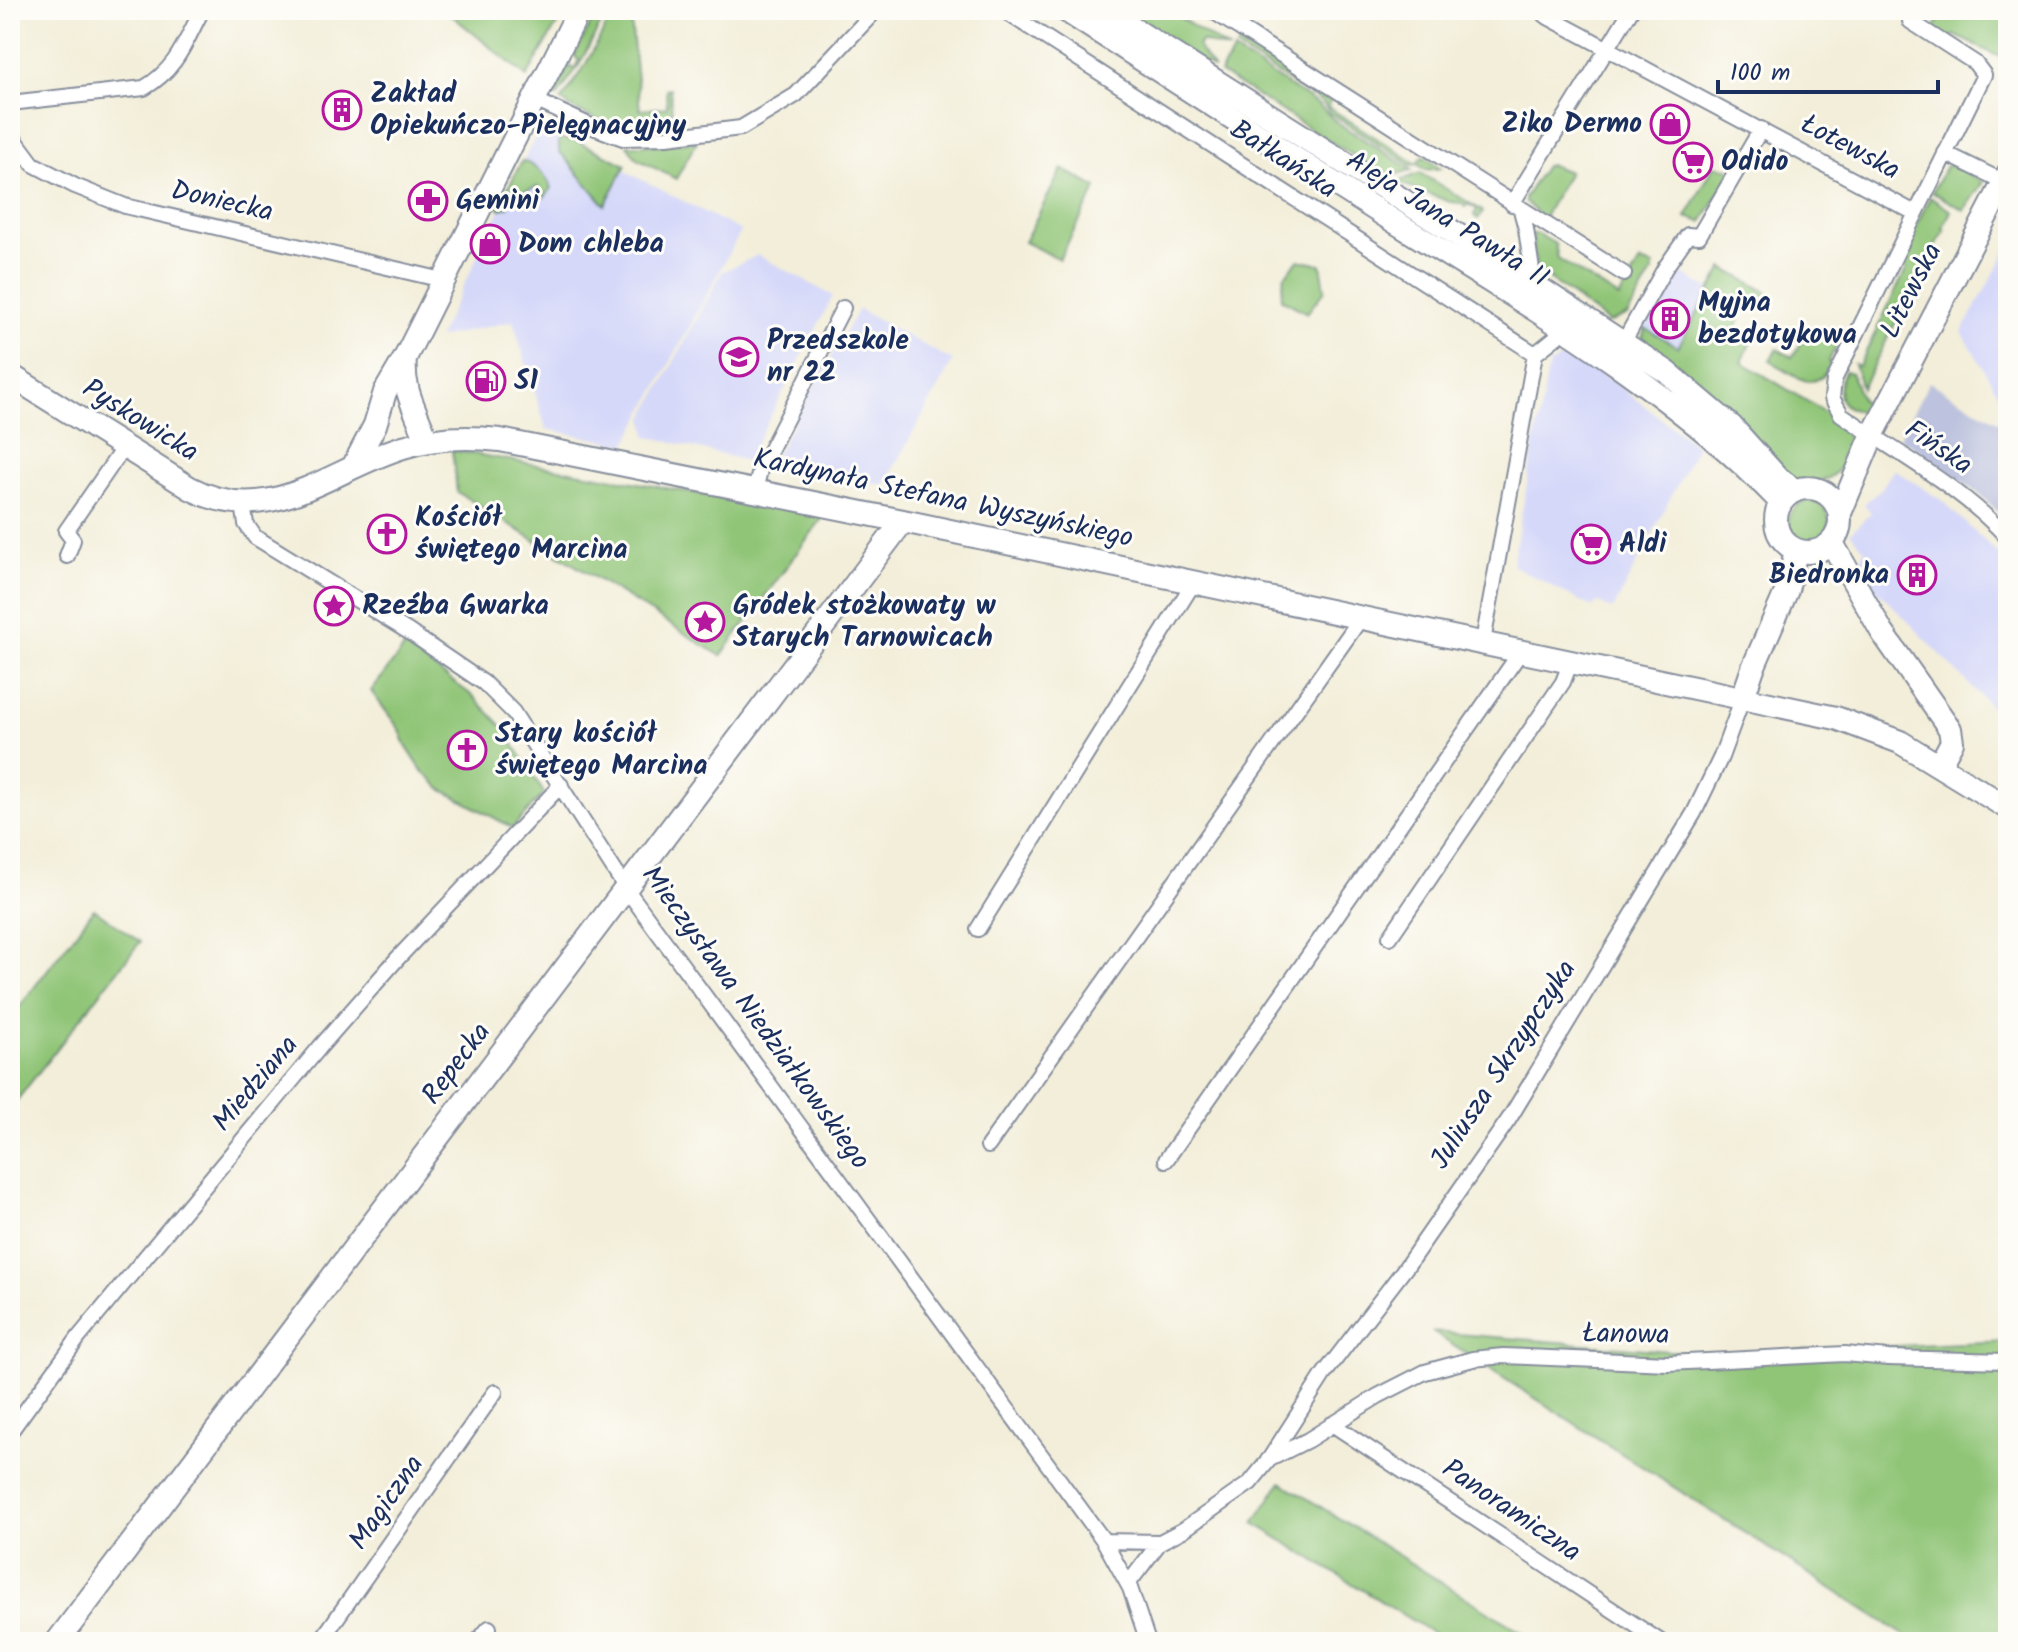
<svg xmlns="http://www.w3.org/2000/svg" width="2018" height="1652" viewBox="0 0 2018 1652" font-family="Kalam,sans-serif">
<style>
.built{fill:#d5d8f9}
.industrial{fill:#bdc3de}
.green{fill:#90c577;stroke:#567a6a;stroke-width:2}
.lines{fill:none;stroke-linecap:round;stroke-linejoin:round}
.street-casing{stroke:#878e9c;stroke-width:18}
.secondary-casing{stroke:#878e9c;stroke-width:26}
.street{stroke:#fff;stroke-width:14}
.secondary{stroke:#fff;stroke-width:22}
.labels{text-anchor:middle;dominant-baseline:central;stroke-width:6;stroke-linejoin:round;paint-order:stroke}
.poi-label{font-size:28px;font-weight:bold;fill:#1b2f5e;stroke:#fdfcf7;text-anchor:start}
.street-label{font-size:28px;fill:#1b2f5e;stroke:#fdfcf7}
</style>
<rect width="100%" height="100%" fill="#fdfcf7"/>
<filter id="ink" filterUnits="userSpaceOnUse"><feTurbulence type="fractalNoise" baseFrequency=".0125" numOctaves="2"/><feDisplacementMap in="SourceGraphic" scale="16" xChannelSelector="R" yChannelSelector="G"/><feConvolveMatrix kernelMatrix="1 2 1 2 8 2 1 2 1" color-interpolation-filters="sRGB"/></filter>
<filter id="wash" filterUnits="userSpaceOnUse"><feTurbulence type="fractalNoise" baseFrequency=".006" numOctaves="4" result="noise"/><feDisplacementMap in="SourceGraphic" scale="32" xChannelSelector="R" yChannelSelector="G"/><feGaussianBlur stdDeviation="1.8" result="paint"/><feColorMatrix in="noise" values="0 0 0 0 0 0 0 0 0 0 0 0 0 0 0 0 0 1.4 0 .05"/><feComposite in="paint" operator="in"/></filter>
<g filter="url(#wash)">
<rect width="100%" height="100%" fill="#f3eed9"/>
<path class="built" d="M540 127 741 231 626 445 546 429 513 321 438 338Z
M2008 248V410L1962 332Z
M758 255 833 296 747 461 647 436 644 418 722 272Z
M1677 271 1711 290 1678 348 1645 328Z
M858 309 953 361 884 485 789 468 775 456Z
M1569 354 1612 381 1697 446 1613 610 1597 602 1593 608 1512 565 1549 364Z
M1894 469 1941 500 2008 563V696L1993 709 1860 572 1862 553 1865 550 1850 533 1871 513 1864 504 1881 489Z"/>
<path class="industrial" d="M1929 382 2008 427V522L1978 493 1900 437Z"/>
<path class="green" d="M445 10H565L527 77Z
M598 10H608L579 65 557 97 556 91 569 66 574 69 579 60 574 56Z
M615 10H630L640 110 667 107 666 89 670 88 673 126C632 130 596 125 561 101L582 71Z
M1120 10H1168L1230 50 1201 41 1198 47 1214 69Z
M1946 10H1975L1983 15 1986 10H2008V61L1954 35 1949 42 1932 31Z
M1243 39 1332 96 1328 107 1417 164 1423 156 1441 168 1426 170 1417 164 1410 165 1330 113 1322 102 1237 48Z
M1234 51 1319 105 1336 122 1412 170 1388 177 1220 73Z
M559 138 579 142 626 165 605 205 559 151Z
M697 141 676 179 637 159 627 145H658Z
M522 161C535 165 549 176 551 189L544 197 538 187 511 195 508 207 501 209 498 207Z
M1951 164 1983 182 1964 210 1932 192 1946 166Z
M1551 165 1569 172 1543 219 1525 202V197L1545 166Z
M1714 166 1729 169 1732 173 1702 222 1686 217Z
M1062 169 1097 188 1059 259 1024 242Z
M1420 173 1481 210 1483 212 1478 219 1474 216 1477 209 1468 204 1465 207 1461 203 1450 202 1397 182Z
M1930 197 1951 211 1943 227 1945 231 1933 250 1862 388 1854 364 1859 366 1907 268 1898 263Z
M1536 233 1555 244 1558 259 1619 298 1640 262 1653 266V271L1628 315 1609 323 1536 269 1532 234Z
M1298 260 1321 264 1325 290 1307 313 1281 299 1284 277Z
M1723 268 1767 292 1760 307 1755 304 1751 308 1745 305 1734 334 1750 344 1742 362 1843 423 1852 433C1850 455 1838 480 1814 483 1808 484 1799 481 1793 481L1640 346 1645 328 1678 347Z
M1819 329 1839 340 1829 361 1832 364C1815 397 1792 374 1770 360L1777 349 1792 357 1809 332Z
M1845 371 1851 373 1862 401 1874 407 1862 413C1836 406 1835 393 1845 371Z
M452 450 824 516 721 656 457 492Z
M1789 521a20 20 0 1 1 40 0a20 20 0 1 1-40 0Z
M405 647 473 696 503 727 544 793 513 828 441 789 421 769 406 746 400 730 371 691Z
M94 909 140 942 10 1109V1019Z
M1432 1332 1707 1354 2008 1341V1642H1915Z
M1281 1482 1537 1642H1447L1254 1523Z"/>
</g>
<g filter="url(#ink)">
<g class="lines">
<defs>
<path id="street" d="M1003 10 1535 354
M1211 10 1624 274
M1539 10 1548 17 1915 213
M1910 21 1975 63 1984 75 1834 380 1832 398 1841 414C1898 454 1960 486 2008 538
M533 99 593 127 623 138 667 137 741 128 796 95 876 10
M10 103 144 88C177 69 185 42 202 10
M10 133 33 164 75 186 125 206 443 280
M1945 153 2004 182
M1512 204 1631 10
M1521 210 1526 229 1534 284
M1623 343 1665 268 1688 235 1699 236 1761 129
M755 491 760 470 843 308
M243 504 246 524 255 537 409 632 484 683 513 712 627 890 1104 1541 1130 1588 1148 1642
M67 556 73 540 66 531 124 447
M1483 642 1535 354 1565 330
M978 929 1194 582
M1390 937 1563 682 1571 661
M988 1146 1361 618
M1166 1160 1522 650
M1332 1424 1661 1642
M10 1432 79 1337 320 1047 397 959 561 785
M1268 1460 1308 1440 1378 1396 1425 1372 1473 1359 1503 1356 1668 1363 1845 1354 1888 1358 2008 1361
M1104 1541 1160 1542 1183 1530 1250 1483 1268 1461 1324 1374 1406 1267 1509 1119 1694 813 1721 757 1743 697
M1128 1584 1160 1542
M320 1642 495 1392
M477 1642 489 1628"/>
<path id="secondary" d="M1065 10C1180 84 1295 159 1411 232 1541 313 1674 391 1781 502
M1104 10 1486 253 1667 372 1732 427 1777 477 1795 491
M405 358C402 391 416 410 427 440
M10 375 190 488C269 530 329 470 403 447 435 437 466 436 500 440L903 521 1836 718 1900 742 2008 808
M353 467 375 425 385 392 405 358 579 10
M1776 520a32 32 0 1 1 64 0a32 32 0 1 1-64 0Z
M1840 513 1872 436 2008 174
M1832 543 1882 632 1950 729 1952 742 1940 764
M1743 697 1753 668 1787 590 1796 551
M57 1642 903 521"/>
</defs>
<use href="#street" class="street-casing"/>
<use href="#secondary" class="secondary-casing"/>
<use href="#street" class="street"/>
<use href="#secondary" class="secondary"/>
</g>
</g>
<defs>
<symbol id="building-ring" viewBox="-11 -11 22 22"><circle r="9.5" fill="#fdfcf7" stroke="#b5179e" stroke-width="1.5"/><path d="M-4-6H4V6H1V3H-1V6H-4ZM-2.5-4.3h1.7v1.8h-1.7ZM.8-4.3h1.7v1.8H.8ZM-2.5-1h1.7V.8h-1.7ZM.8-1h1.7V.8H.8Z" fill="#b5179e"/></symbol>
<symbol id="shop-ring" viewBox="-11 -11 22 22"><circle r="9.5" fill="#fdfcf7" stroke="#b5179e" stroke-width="1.5"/><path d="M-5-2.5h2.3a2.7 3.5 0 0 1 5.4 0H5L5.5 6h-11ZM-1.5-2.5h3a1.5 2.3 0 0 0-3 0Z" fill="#b5179e"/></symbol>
<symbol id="supermarket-ring" viewBox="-11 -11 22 22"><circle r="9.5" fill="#fdfcf7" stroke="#b5179e" stroke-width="1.5"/><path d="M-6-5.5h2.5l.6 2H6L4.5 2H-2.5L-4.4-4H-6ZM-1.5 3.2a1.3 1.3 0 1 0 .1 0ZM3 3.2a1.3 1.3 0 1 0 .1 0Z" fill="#b5179e"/></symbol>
<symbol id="pharmacy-ring" viewBox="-11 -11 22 22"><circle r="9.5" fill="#fdfcf7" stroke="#b5179e" stroke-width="1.5"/><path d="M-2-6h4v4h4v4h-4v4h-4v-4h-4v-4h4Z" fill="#b5179e"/></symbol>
<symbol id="school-ring" viewBox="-11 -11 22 22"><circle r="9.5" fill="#fdfcf7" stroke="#b5179e" stroke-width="1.5"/><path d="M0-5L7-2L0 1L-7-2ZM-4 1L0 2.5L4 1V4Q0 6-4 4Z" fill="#b5179e"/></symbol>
<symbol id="fuel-ring" viewBox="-11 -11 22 22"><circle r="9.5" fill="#fdfcf7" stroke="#b5179e" stroke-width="1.5"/><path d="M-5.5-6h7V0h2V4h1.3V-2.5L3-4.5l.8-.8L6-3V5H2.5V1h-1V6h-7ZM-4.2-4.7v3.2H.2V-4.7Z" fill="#b5179e"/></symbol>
<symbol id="church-ring" viewBox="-11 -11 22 22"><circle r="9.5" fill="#fdfcf7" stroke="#b5179e" stroke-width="1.5"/><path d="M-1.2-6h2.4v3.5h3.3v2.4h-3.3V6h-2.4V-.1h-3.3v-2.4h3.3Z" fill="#b5179e"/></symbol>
<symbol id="sight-ring" viewBox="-11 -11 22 22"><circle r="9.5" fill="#fdfcf7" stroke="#b5179e" stroke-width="1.5"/><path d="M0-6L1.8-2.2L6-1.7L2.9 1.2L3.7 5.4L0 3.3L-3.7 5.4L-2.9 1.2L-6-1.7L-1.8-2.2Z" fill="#b5179e"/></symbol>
</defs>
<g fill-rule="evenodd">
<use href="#building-ring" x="320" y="88" width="44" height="44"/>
<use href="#shop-ring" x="1648" y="102" width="44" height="44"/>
<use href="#supermarket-ring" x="1671" y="140" width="44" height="44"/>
<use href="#pharmacy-ring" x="406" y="179" width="44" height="44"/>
<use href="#shop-ring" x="468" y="222" width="44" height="44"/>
<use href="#building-ring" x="1648" y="297" width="44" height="44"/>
<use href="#school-ring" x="717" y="335" width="44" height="44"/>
<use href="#fuel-ring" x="464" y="359" width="44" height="44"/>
<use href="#church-ring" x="365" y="512" width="44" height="44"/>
<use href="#supermarket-ring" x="1569" y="522" width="44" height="44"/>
<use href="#building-ring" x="1895" y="553" width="44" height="44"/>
<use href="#sight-ring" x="312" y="584" width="44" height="44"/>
<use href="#sight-ring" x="683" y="600" width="44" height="44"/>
<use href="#church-ring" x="445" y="728" width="44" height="44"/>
</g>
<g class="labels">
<g class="poi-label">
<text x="370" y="94">Zakład<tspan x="370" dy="32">Opiekuńczo-Pielęgnacyjny</tspan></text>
<text x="1642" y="124" text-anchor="end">Ziko Dermo</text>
<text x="1721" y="162">Odido</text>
<text x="456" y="201">Gemini</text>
<text x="518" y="244">Dom chleba</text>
<text x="1698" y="303">Myjna<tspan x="1698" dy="32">bezdotykowa</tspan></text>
<text x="767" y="341">Przedszkole<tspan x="767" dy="32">nr 22</tspan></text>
<text x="514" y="381">S1</text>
<text x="415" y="518">Kościół<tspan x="415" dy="32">świętego Marcina</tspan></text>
<text x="1619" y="544">Aldi</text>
<text x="1889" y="575" text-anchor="end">Biedronka</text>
<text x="362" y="606">Rzeźba Gwarka</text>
<text x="733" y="606">Gródek stożkowaty w<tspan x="733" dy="32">Starych Tarnowicach</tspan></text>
<text x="495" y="734">Stary kościół<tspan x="495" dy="32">świętego Marcina</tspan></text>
</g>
<g class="street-label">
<text transform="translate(1850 148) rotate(28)">Łotewska</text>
<text transform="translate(1283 160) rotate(33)">Bałkańska</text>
<text transform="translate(222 202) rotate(13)">Doniecka</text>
<text transform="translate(1447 220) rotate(32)">Aleja Jana Pawła II</text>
<text transform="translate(1912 291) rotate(-63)">Litewska</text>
<text transform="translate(140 421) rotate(32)">Pyskowicka</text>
<text transform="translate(1938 448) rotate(34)">Fińska</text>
<text transform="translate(943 499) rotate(12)">Kardynała Stefana Wyszyńskiego</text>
<text transform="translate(755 1018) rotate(54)">Mieczysława Niedziałkowskiego</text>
<text transform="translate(457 1064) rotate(-53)">Repecka</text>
<text transform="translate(1504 1065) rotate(-57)">Juliusza Skrzypczyka</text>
<text transform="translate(256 1084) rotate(-50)">Miedziana</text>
<text transform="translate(1626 1335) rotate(1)">Łanowa</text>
<text transform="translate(387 1503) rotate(-55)">Magiczna</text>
<text transform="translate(1511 1511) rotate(34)">Panoramiczna</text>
</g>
</g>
<rect width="2018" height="1652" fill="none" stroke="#fdfcf7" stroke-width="40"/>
<path d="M1718 80v12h220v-12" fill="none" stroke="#1b2f5e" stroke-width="4"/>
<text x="1730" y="80" font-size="24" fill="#1b2f5e" stroke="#fdfcf7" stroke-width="6" paint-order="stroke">100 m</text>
</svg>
